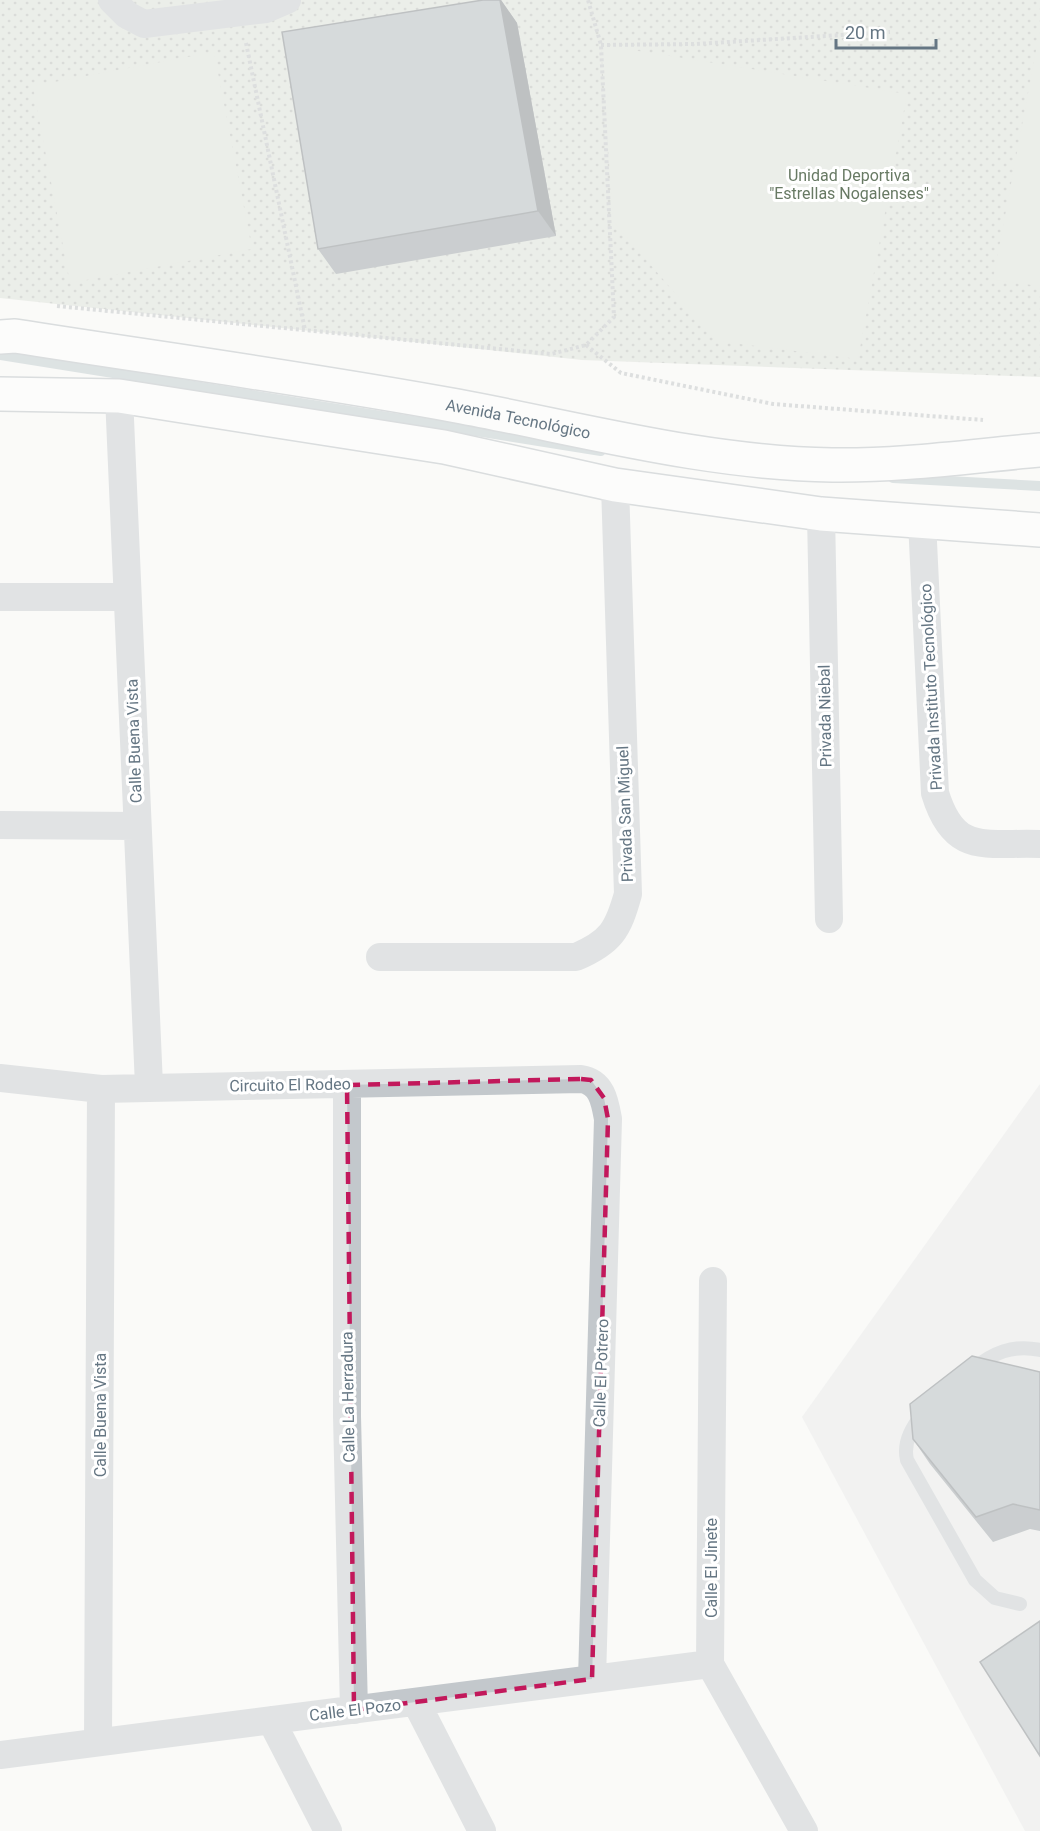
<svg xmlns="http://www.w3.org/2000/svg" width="1040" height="1831" viewBox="0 0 1040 1831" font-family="Roboto,sans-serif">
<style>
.built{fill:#e8e9e9}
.park{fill:url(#park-dots)}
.pitch{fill:#dadfd7}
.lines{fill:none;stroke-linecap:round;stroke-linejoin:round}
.stream{stroke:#bbc7cb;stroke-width:10}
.secondary-casing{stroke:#b3babf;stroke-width:36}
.path{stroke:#bbbfc2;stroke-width:4;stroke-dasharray:3 3;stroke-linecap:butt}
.lane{stroke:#c3c8cc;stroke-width:14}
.street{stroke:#c3c8cc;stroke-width:28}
.secondary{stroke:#fff;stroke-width:33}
.wall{fill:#929a9f}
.shaded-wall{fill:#777d82}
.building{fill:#aab3b9;stroke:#777d82;stroke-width:1.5}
.marked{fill:none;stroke:#c2185b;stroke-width:4.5;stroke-dasharray:12 8;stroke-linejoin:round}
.labels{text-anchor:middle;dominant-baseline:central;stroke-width:6;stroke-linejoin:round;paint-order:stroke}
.park-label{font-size:16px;fill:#687a64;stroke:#fff}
.street-label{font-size:16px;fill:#657683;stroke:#fff}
</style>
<defs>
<pattern id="park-dots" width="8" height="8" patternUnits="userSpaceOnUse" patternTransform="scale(1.5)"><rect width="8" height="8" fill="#dadfd7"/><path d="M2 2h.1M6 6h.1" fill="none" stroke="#b4b9b4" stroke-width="1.8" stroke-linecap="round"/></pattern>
</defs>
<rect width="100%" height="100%" fill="#fafaf8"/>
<path class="built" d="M1040 1084V1831H1025L802 1417Z"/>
<path class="park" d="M0 0H1040V377L582 360 0 298Z"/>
<path class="pitch" d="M1040 29V286L993 280Z
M601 45 907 94 858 359 716 341 613 221Z
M214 52 252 249 70 283 33 86Z"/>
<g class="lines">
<path class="stream" d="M0 355 601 451
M893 478 1040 486"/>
<defs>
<g id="secondary">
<path id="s1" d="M0 337 15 336C162 359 310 379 457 406 581 429 705 463 832 465 901 466 971 456 1040 450"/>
<path d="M0 394 119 396 444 447 615 485 821 514 1040 530"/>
</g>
</defs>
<use href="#secondary" class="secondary-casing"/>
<path class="path" d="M246 43 305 330
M601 45 696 44 890 32
M57 306 551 354 586 345 614 317 601 45 588 0
M586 345 621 373 773 404 983 420"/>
<path class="lane" d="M972 1370C992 1353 1013 1344 1040 1350
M922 1415C911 1428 903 1443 907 1460L975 1580 995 1598 1020 1604"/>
<path class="street" d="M112 0 127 15 144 24 266 9 287 0
M119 396 149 1086
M821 514 829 919
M922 521 935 793C954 856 985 842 1040 844
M0 597H127
M0 825 137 826
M380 957H576C611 942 618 930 628 894L615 485
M0 1078 101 1089 581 1079C602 1082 605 1102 608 1119L592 1679
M347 1085V1416L354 1710
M713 1281 710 1664 804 1831
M416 1702 482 1831
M271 1720 328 1831
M98 1742 101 1089
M0 1755 710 1664"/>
<use href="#secondary" class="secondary"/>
</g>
<path class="wall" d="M483 0H501L517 23 556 236 336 274 318 249Z
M1040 1372V1531L1030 1529 993 1542 930 1464 913 1439Z"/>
<path class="shaded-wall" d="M500 0H501L517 23 556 236 538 211Z"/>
<path class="building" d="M483 0H500L538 211 318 249 282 32Z
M972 1356 1040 1372V1510L1013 1504 976 1517 913 1439 910 1404Z
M1040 1621V1756L980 1662Z"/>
<path d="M0 0H1040V1831H0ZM581 1079 591 1080 604 1098 608 1119 592 1679 354 1710 347 1085Z" fill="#fafaf8" fill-opacity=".55" fill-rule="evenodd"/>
<path class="marked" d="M581 1079 591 1080 604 1098 608 1119 592 1679 354 1710 347 1085Z"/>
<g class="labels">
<g class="park-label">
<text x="849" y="175">Unidad Deportiva<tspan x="849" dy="18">"Estrellas Nogalenses"</tspan></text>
</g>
<g class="street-label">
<text stroke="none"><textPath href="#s1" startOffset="525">Avenida Tecnológico</textPath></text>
<text transform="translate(931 687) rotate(-93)">Privada Instituto Tecnológico</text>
<text transform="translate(825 716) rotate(-91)">Privada Niebal</text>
<text transform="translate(134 741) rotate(-92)">Calle Buena Vista</text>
<text transform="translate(625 814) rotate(-92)">Privada San Miguel</text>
<text transform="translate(290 1085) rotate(-1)">Circuito El Rodeo</text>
<text transform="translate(601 1373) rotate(-88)">Calle El Potrero</text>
<text transform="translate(348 1397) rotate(-91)">Calle La Herradura</text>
<text transform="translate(100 1415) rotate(-90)">Calle Buena Vista</text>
<text transform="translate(711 1568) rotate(-90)">Calle El Jinete</text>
<text transform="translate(355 1710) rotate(-7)">Calle El Pozo</text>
</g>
</g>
<path d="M836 39v9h100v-9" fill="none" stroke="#657683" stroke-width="3"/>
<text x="845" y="39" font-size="18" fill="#657683" stroke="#ffffff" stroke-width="4.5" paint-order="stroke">20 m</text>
</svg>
